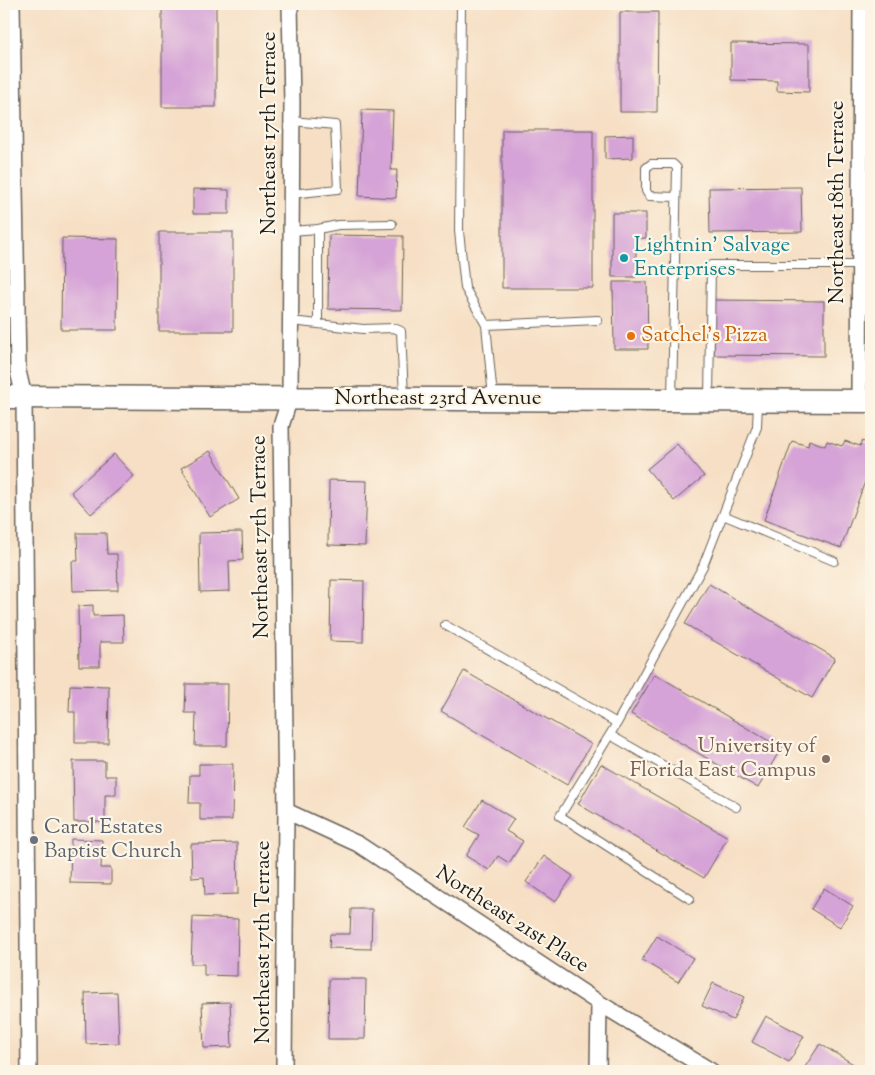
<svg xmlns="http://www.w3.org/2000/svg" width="875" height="1075" viewBox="0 0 875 1075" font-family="'Sorts Mill Goudy',serif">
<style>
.building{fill:#d5a3d7}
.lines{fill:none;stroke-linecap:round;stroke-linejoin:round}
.service-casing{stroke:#686057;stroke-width:10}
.minor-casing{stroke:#686057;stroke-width:18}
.secondary-casing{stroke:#686057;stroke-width:25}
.service{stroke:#fff;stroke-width:8}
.minor{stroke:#fff;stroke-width:15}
.secondary{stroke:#fff;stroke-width:22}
.culture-dot{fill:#0f9aa8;stroke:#fcf5e5;stroke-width:2}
.food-dot{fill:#e8710a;stroke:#fcf5e5;stroke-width:2}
.education-dot{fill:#8d6e63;stroke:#fcf5e5;stroke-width:2}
.worship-dot{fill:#6b7280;stroke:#fcf5e5;stroke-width:2}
.labels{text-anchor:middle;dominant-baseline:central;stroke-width:4.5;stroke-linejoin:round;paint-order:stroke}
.street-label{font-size:21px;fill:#1c1c1c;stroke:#fcf5e5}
.culture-label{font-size:21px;fill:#0d838f;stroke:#fcf5e5;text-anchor:start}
.food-label{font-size:21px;fill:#c56008;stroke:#fcf5e5;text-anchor:start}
.education-label{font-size:21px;fill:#785e54;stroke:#fcf5e5;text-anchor:end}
.worship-label{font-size:21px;fill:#5b616d;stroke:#fcf5e5;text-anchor:start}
</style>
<rect width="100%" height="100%" fill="#fcf5e5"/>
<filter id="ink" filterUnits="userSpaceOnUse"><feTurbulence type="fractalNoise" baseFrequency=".02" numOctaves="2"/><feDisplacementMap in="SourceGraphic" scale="10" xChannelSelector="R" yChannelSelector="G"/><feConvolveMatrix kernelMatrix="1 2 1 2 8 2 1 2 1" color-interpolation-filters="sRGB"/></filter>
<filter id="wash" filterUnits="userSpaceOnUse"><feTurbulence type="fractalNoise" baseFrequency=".0096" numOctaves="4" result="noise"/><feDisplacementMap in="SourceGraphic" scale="20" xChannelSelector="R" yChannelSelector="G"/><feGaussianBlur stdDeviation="1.12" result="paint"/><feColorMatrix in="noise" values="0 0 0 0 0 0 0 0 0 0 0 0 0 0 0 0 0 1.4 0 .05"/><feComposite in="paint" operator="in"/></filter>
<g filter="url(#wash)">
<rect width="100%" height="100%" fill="#f6dfc4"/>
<g id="blocks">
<path class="building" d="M162 4H216V107H162Z
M620 12H658L657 112H620Z
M731 43 809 44V92L777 91V81L731 80Z
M362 110 393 111 391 170H397L396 198 359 196Z
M502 130H593V288H502Z
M633 135V158L605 159V136Z
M801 187 802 232 710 233 709 188Z
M193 189 229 190V214H193Z
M612 213H646V238H636V277H612Z
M159 232H233V331H159Z
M329 235 403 236 402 310 328 309Z
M62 238 118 239 117 330H61Z
M613 282H647L648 349H614Z
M714 300 824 301V356L714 355Z
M809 440 825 446 827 441 842 446 845 441 860 446 862 441 871 445V465L841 548 764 520 792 441 808 446Z
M677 444 704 476 674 501 647 469Z
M210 451 239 499 210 517 181 468Z
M114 454 134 476 91 514 71 492Z
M329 480 367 481 365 546 328 545Z
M242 532 243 560 229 561 230 591 200 592 199 533Z
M77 533H106L107 554H117L118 590 73 591 72 561H78Z
M331 580 364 581 363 642 330 641Z
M709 584 835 658 812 698 685 624Z
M93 605V616L123 615 124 642H100V666H79L78 606Z
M464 671 591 744 567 785 441 711Z
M655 674 781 748 758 788 631 714Z
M186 684H228L227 746H195L196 713H185Z
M70 685 109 686 108 743H75V712H69Z
M73 761H105V776H116V795H105V822H74Z
M199 764H233L232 820H200V803H189L190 775H199Z
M601 764 728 837 704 878 578 804Z
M482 800 514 819 506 831 523 841 509 863 498 856 489 870 466 856 479 835 465 827Z
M71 839 102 840 101 868H111V884L70 883Z
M237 843 238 894 205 895 204 877 192 878 191 844Z
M544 856 573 876 555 902 526 882Z
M824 888 853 906 840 927 811 909Z
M351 909H372L371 949 329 948 330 934H350Z
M193 917 238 919 237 976 204 975V964H191Z
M657 936 693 958 678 982 642 960Z
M329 979H366L365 1039H328Z
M713 983 744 997 733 1020 702 1006Z
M117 992 119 1043 86 1044 85 993Z
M230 1002 232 1047 204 1048 202 1003Z
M766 1016 804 1036 789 1062 752 1042Z
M820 1044 865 1071H812L805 1067Z"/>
</g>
</g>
<g filter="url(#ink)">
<use href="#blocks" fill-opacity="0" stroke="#686057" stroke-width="1"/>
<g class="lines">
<defs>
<path id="service" d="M461 4 459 231 465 288 486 325 598 320
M291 194 338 189 335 125 292 121
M318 229 338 225 392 224
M291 231 318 229V324
M4 313H17
M291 321 363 329 394 328 401 331 404 397
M486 325 493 397
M672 398 677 168 673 164H651L646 168V191L649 196 676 197
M709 398 711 265H859
M723 515 834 561
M445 625 617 723 703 566 757 427 758 403
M617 723 560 816 690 899
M610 735 736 807"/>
<path id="minor" d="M12 4 18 371 24 397 29 1071
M859 401 861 4
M286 811 358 844 599 1003 711 1071
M284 1071 286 811 281 426 290 398 292 103 290 4
M598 1071 599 1003"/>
<path id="secondary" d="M4 397 871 401"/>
</defs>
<use href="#service" class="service-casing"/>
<use href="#minor" class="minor-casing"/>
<use href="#secondary" class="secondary-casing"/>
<use href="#service" class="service"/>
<use href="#minor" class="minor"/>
<use href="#secondary" class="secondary"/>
</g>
</g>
<circle class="culture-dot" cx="624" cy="258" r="5"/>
<circle class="food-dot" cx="631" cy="336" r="5"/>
<circle class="education-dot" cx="826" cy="759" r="5"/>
<circle class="worship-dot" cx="34" cy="840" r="5"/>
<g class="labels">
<g class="street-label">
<text transform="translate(270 133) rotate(-90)">Northeast 17th Terrace</text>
<text transform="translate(838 202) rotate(-90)">Northeast 18th Terrace</text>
<text x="438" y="399">Northeast 23rd Avenue</text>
<text transform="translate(261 537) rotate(-91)">Northeast 17th Terrace</text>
<text transform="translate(512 920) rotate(33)">Northeast 21st Place</text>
<text transform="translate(264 942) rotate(-90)">Northeast 17th Terrace</text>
</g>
<g class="culture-label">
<text x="634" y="246">Lightnin' Salvage<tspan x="634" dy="24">Enterprises</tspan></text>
</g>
<g class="food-label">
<text x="641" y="336">Satchel's Pizza</text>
</g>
<g class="education-label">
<text x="816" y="747">University of<tspan x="816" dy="24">Florida East Campus</tspan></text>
</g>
<g class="worship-label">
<text x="44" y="828">Carol Estates<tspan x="44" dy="24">Baptist Church</tspan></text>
</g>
</g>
<rect width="875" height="1075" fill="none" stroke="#fcf5e5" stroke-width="20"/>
</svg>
